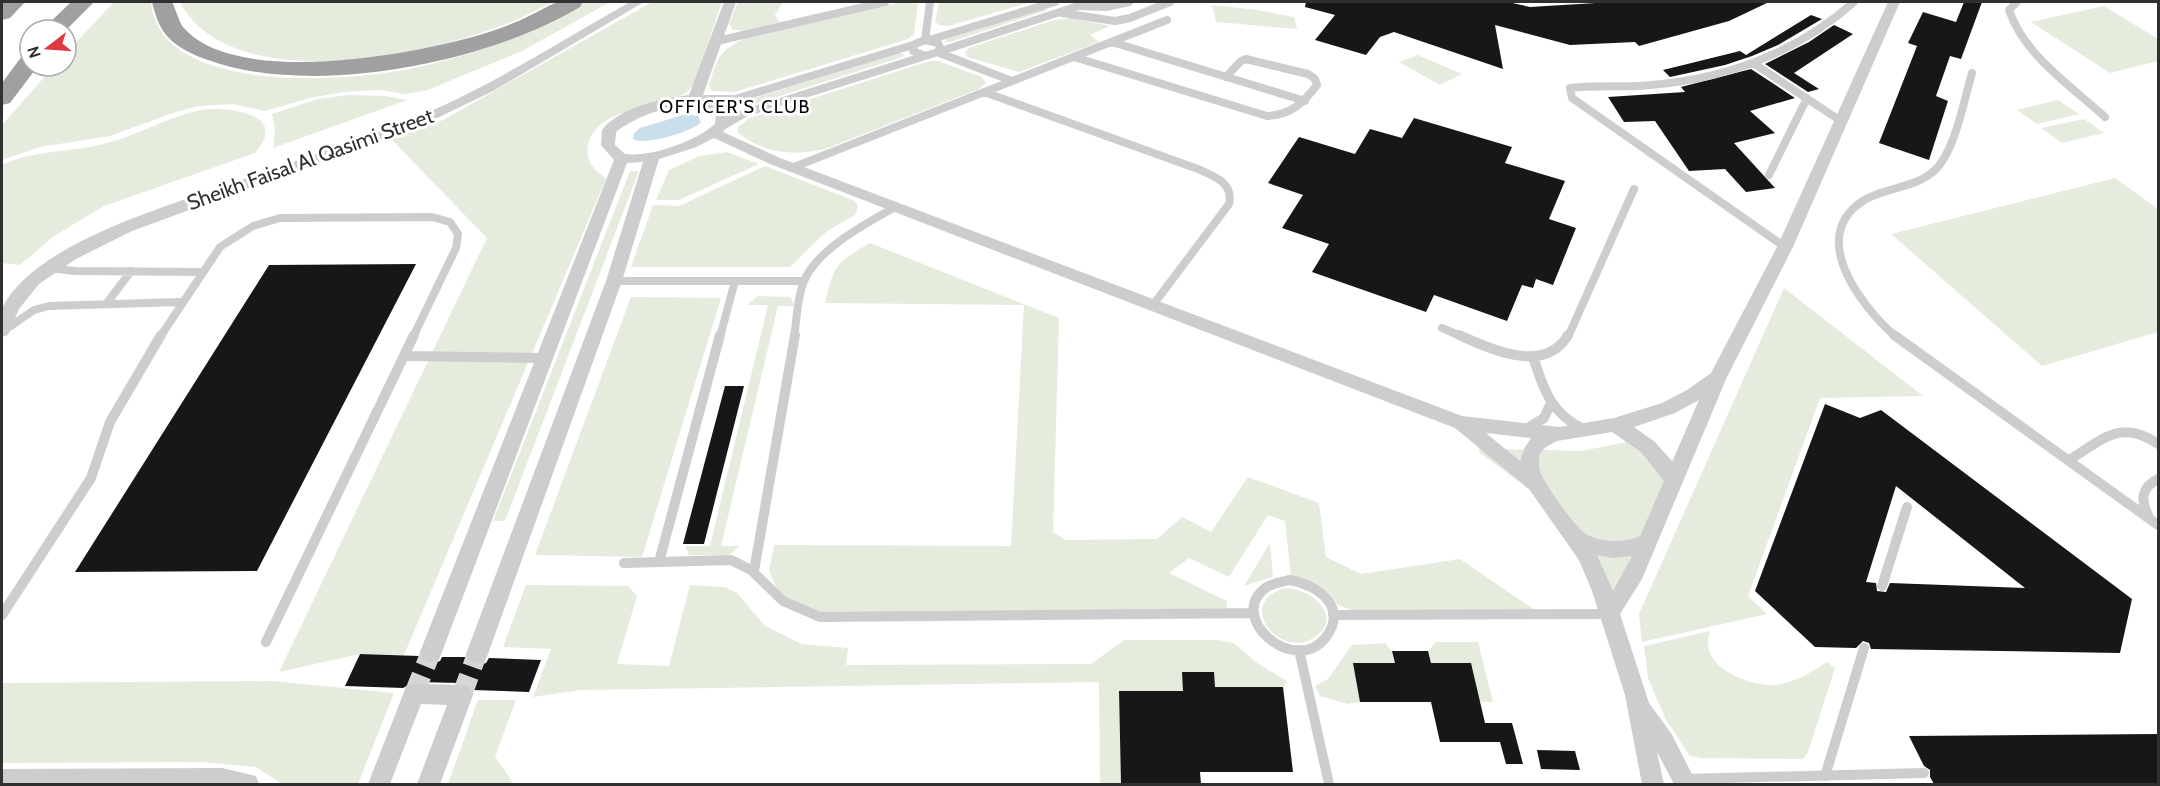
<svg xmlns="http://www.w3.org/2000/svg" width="2160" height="786" viewBox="0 0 2160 786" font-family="Cabin,sans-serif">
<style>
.green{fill:#e5ecde}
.water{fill:#cbdeeb}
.building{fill:#171717;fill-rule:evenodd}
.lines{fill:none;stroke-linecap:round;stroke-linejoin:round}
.minor-tunnel{stroke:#d6d6d6;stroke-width:20;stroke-dasharray:20 10;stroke-linecap:butt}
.service-far1{stroke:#cdcdcd;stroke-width:8}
.service{stroke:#cdcdcd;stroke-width:10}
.minor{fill:#cdcdcd;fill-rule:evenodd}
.trunk{fill:#a0a0a0;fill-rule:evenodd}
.labels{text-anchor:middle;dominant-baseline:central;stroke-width:6;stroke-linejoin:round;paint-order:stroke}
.far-neighbourhood-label{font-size:18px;letter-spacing:1.5px;fill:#000;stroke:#fff}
.street-label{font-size:21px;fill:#303030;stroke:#fff}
</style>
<rect width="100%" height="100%" fill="#fff"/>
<path class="green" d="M114 2H151C159 91 328 82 391 72 414 69 436 63 458 57 478 51 498 42 518 35 531 30 545 27 557 20 566 15 573 6 583 2 590 0 602 2 610 2L522 51 425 91 403 94 382 90 343 92 310 98 265 111 233 104 198 106 173 113 110 136 40 147 2 160V125L54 66H66V53Z
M180 2H552C472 50 235 107 180 2Z
M652 2H722C716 17 698 80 690 89 665 114 599 101 588 145 587 151 587 156 590 162 593 169 601 174 606 179L404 655 360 654 279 672 487 238 390 138 443 120Z
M738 2H783L775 15 779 22 746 31 733 30 729 24Z
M902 2 918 4 914 34 908 39 735 92 712 91 709 85C718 57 718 51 746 38Z
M939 2H1031L949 26 940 25 935 22Z
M1212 5 1257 10 1294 17 1297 29 1216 22Z
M2104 6 2158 39V61L2110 73 2031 22Z
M1043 9 1048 10 950 42H945L947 39Z
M1071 18 1110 26 1090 35 1099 42 1019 72 967 57 965 52 969 48 1051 21Z
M898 53 905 54 902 57 746 107 741 105 742 102Z
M1418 55 1462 74 1440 85 1399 62Z
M930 61H938L982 77 986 83 979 89 825 149C792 156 766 154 738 133V127L750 118Z
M348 95 385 96 407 100 273 148 275 129 272 114 318 99Z
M2058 100 2079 114 2037 124 2017 110Z
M208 109C236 108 288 115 255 153L104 206 54 236 20 265 2 263V165C36 149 71 153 107 143 142 134 172 114 208 109Z
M2084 119 2104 133 2062 143 2041 128Z
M727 152 759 164 679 200H656L669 170 700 156Z
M765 166 855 201 858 207 855 215 827 231 790 267H631L653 205 679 206Z
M630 171H639L505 521H493Z
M2115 178 2158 209V332L2042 366 1891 234Z
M870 243 1059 318 1053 532 1066 540 1157 539 1182 517 1211 532 1248 477 1319 503 1326 557 1361 574 1460 559 1535 610 1359 613 1338 605 1328 592 1291 577 1285 521 1268 515 1229 577 1189 558 1169 573 1227 601V608L829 616 798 610 779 593 769 571 774 545 1011 546 1024 305 825 303C834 264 836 263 870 243Z
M1784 288 1923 396 1820 398 1748 596 1767 614 1642 642 1639 614Z
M758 296 790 297 795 306H778L721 546H740L729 555H689L685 546H710L768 305H747Z
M631 297 721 298 642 557 535 555Z
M1642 439 1658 446 1673 461 1615 595 1534 493 1480 453 1478 446 1500 449 1581 451Z
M1270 543 1273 577 1244 586Z
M526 585 628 586 637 596 617 664 669 666 690 585 725 587 737 593 765 626 801 644 848 648 846 665 1091 664 1124 640H1219L1234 643 1257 663 1287 681 1283 687H1215L1213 672H1183V691H1119L1121 784H1100L1099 682 580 690 533 697 551 649 503 647Z
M1285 588C1312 588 1344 617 1315 637 1281 661 1233 603 1285 588Z
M1710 631C1709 635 1707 641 1708 645 1710 671 1753 687 1775 685 1794 683 1812 672 1827 662L1835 668 1808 752 1803 759 1702 758 1690 756 1665 718 1648 678 1644 646Z
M1436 642H1478L1493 702H1480L1471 663H1431L1428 651Z
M1385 643 1392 651 1395 663H1354L1360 702 1348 704 1320 696 1315 686 1328 679 1352 645Z
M272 681 394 693 358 784H282L256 767 201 762 2 763V683Z
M478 700H516L495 757 514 784H448Z"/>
<path class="water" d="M686 114 698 116 701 122C692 132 644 146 633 139L634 133 640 128Z"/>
<path class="building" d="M1306 2H1508L1530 7 1612 2H1769L1729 21 1639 46 1635 42 1570 45 1495 25 1503 69 1394 32 1380 37 1366 55 1315 40 1335 15 1305 7Z
M1964 2H1982L1961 59 1950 56 1936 96 1948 101 1929 160 1879 143 1917 46 1908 43 1923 12 1956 22Z
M1811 15 1822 19 1778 45 1752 56 1725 65 1670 77 1663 70 1740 51 1746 55Z
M1834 25 1853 34 1794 73 1819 89 1808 92 1765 64 1809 42Z
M1751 69 1795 98 1750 111 1775 133 1734 143 1775 188 1746 192 1725 169 1689 171 1655 121 1624 122 1608 97 1685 92 1681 87Z
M1414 118 1512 147 1505 163 1565 181 1549 219 1576 228 1553 285 1536 279 1533 288 1522 285 1507 321 1434 295 1426 312 1312 272 1329 244 1282 228 1303 195 1268 183 1299 137 1355 154 1370 129 1402 138Z
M416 264 257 571 75 572 269 265Z
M725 386H744L704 544H683Z
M1825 404 1860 418 1881 410 2132 599 2120 653 1871 649 1869 643 1863 641 1856 648 1815 647 1755 591ZM1896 486 2025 588 1890 583 1886 592 1877 591 1876 583 1866 582Z
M1392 651H1428L1431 663H1471L1485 723H1512L1523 764H1506L1500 742H1440L1431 702H1360L1353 663H1395Z
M360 654 419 656 422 661 430 664 440 661 442 657H465L468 663 476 666 486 663 489 658 541 660 529 692 473 690 471 686 462 683 414 682 403 688 345 686Z
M1182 672H1214L1215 687H1283L1293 772H1200L1201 784H1121L1119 691H1183Z
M2158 734V784H1934L1930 777V770L1924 766 1909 736Z
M1537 750 1575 751 1580 770 1541 769Z"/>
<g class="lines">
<path class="minor-tunnel" d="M414 694 431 652
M462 695 477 654"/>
<path class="service-far1" d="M2017 2 2009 10C2024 55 2071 86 2105 117
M1062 13 1115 21 1130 18 1170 2
M925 40 938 43 940 47 938 52 925 56 913 51V45Z
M925 40 930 2
M929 40 1055 2
M717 41 885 2
M1112 42 1305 101
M937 52 1012 81
M938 52 1078 6 1106 7 1129 2
M1074 57 1267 116C1291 115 1303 103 1317 85L1315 79 1308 74 1246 59 1241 61 1226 77
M1753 63 1841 121
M984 92 1198 169C1214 176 1234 183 1229 204L1153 305
M704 99H735L913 45
M721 127 745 113 925 56
M794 167 1167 20
M1769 175 1807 98
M1785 247 1572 98 1570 88C1593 85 1616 87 1639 86 1719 81 1794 55 1854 2
M49 268 75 271 202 272
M614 281H804
M107 303 131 271
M1442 328 1463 337
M2 332 34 310 49 306 181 302
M160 337 220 247 253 226 280 218 432 217 450 222 458 234 456 248 413 337
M720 337 735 281
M794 337C797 319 797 297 804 281 818 248 866 224 895 207
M1568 337 1634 189
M1896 337C1861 306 1805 235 1866 199 1888 187 1915 188 1934 171 1955 152 1964 100 1972 73"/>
<path class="service" d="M1459 335C1491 349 1545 375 1568 335
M1894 335 2158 525
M406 356 545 358
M1533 357C1544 390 1550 412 1583 429
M1526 429 1544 418 1550 405
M2069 460C2102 440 2121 418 2158 444
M2148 515C2140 500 2142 487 2158 479
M659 562 720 335
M624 563 731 560 751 570 783 601 820 617 1253 613
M754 571 795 335
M1289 580C1316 584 1349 606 1326 637 1295 678 1224 616 1267 587 1273 583 1282 582 1289 580Z
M1882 586 1907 507
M2 615 91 478 110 422 161 335
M1333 615 1609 614
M266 642 414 335
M1299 650 1329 784
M1825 776 1864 648
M1683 779 1924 773"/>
<path class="minor" d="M630 2H644L493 91 429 122 132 231 76 259 39 284 19 309 8 335 2 337C2 328 0 314 3 306 36 245 156 210 218 188 285 164 353 143 419 116 492 86 560 41 630 2Z
M724 2H736L703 95C716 99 729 105 731 120L723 132 780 158 1462 416 1559 427 1614 418 1662 403 1687 390 1711 373 1777 247 1888 2H1900L1793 247 1727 377 1642 579 1620 614 1649 703 1671 733 1697 784H1674L1657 752 1664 784H1642L1625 695 1592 591 1579 560 1529 489 1455 428 770 164 714 138 694 148 659 159 622 281 488 654 485 661 477 664 469 661 466 654 606 281 643 162 627 163 442 652 439 659 431 662 423 659 420 652 614 160 601 145 602 130C620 107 661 99 689 95ZM695 102 706 106 716 115 715 124C694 142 652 157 625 154L615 145 616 132C639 114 667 107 695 102ZM1699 400 1672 462 1655 442 1634 427 1675 413ZM1612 432 1641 452 1664 481 1640 536C1624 543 1601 543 1586 534 1576 529 1544 483 1540 471 1538 465 1539 459 1540 453L1546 447 1557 441ZM1486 433 1531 438 1524 449 1520 461ZM1597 555 1613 558 1632 556 1613 591Z
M414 684 462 685 470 688 473 695 440 784H417L447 705 421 704 390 784H368L406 687Z
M222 768 256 776 259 784H2V769Z"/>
<path class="trunk" d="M2 2H25L10 18 2 20Z
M71 2H94L66 30H42Z
M152 2H172C176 9 178 20 183 27 235 89 421 54 489 32 503 27 518 22 531 15 540 11 551 3 560 2 567 1 576 1 583 2L580 7C487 63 312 98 208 60 193 55 173 46 163 31 158 23 154 11 152 2Z
M30 54V66H38L10 103 2 105V83L22 56Z"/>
</g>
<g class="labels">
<g class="far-neighbourhood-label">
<text x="735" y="107">OFFICER'S CLUB</text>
</g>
<g class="street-label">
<text transform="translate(310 159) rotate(-20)">Sheikh Faisal Al Qasimi Street</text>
</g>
</g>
<rect width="2160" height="786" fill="none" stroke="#303030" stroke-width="6"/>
<g transform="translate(48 48) rotate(253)"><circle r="28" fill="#ffffff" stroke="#acacac" stroke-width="1.5"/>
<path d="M0-4.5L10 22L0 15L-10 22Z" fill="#e03941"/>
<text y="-9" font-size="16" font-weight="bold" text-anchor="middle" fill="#303030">N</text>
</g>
</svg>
